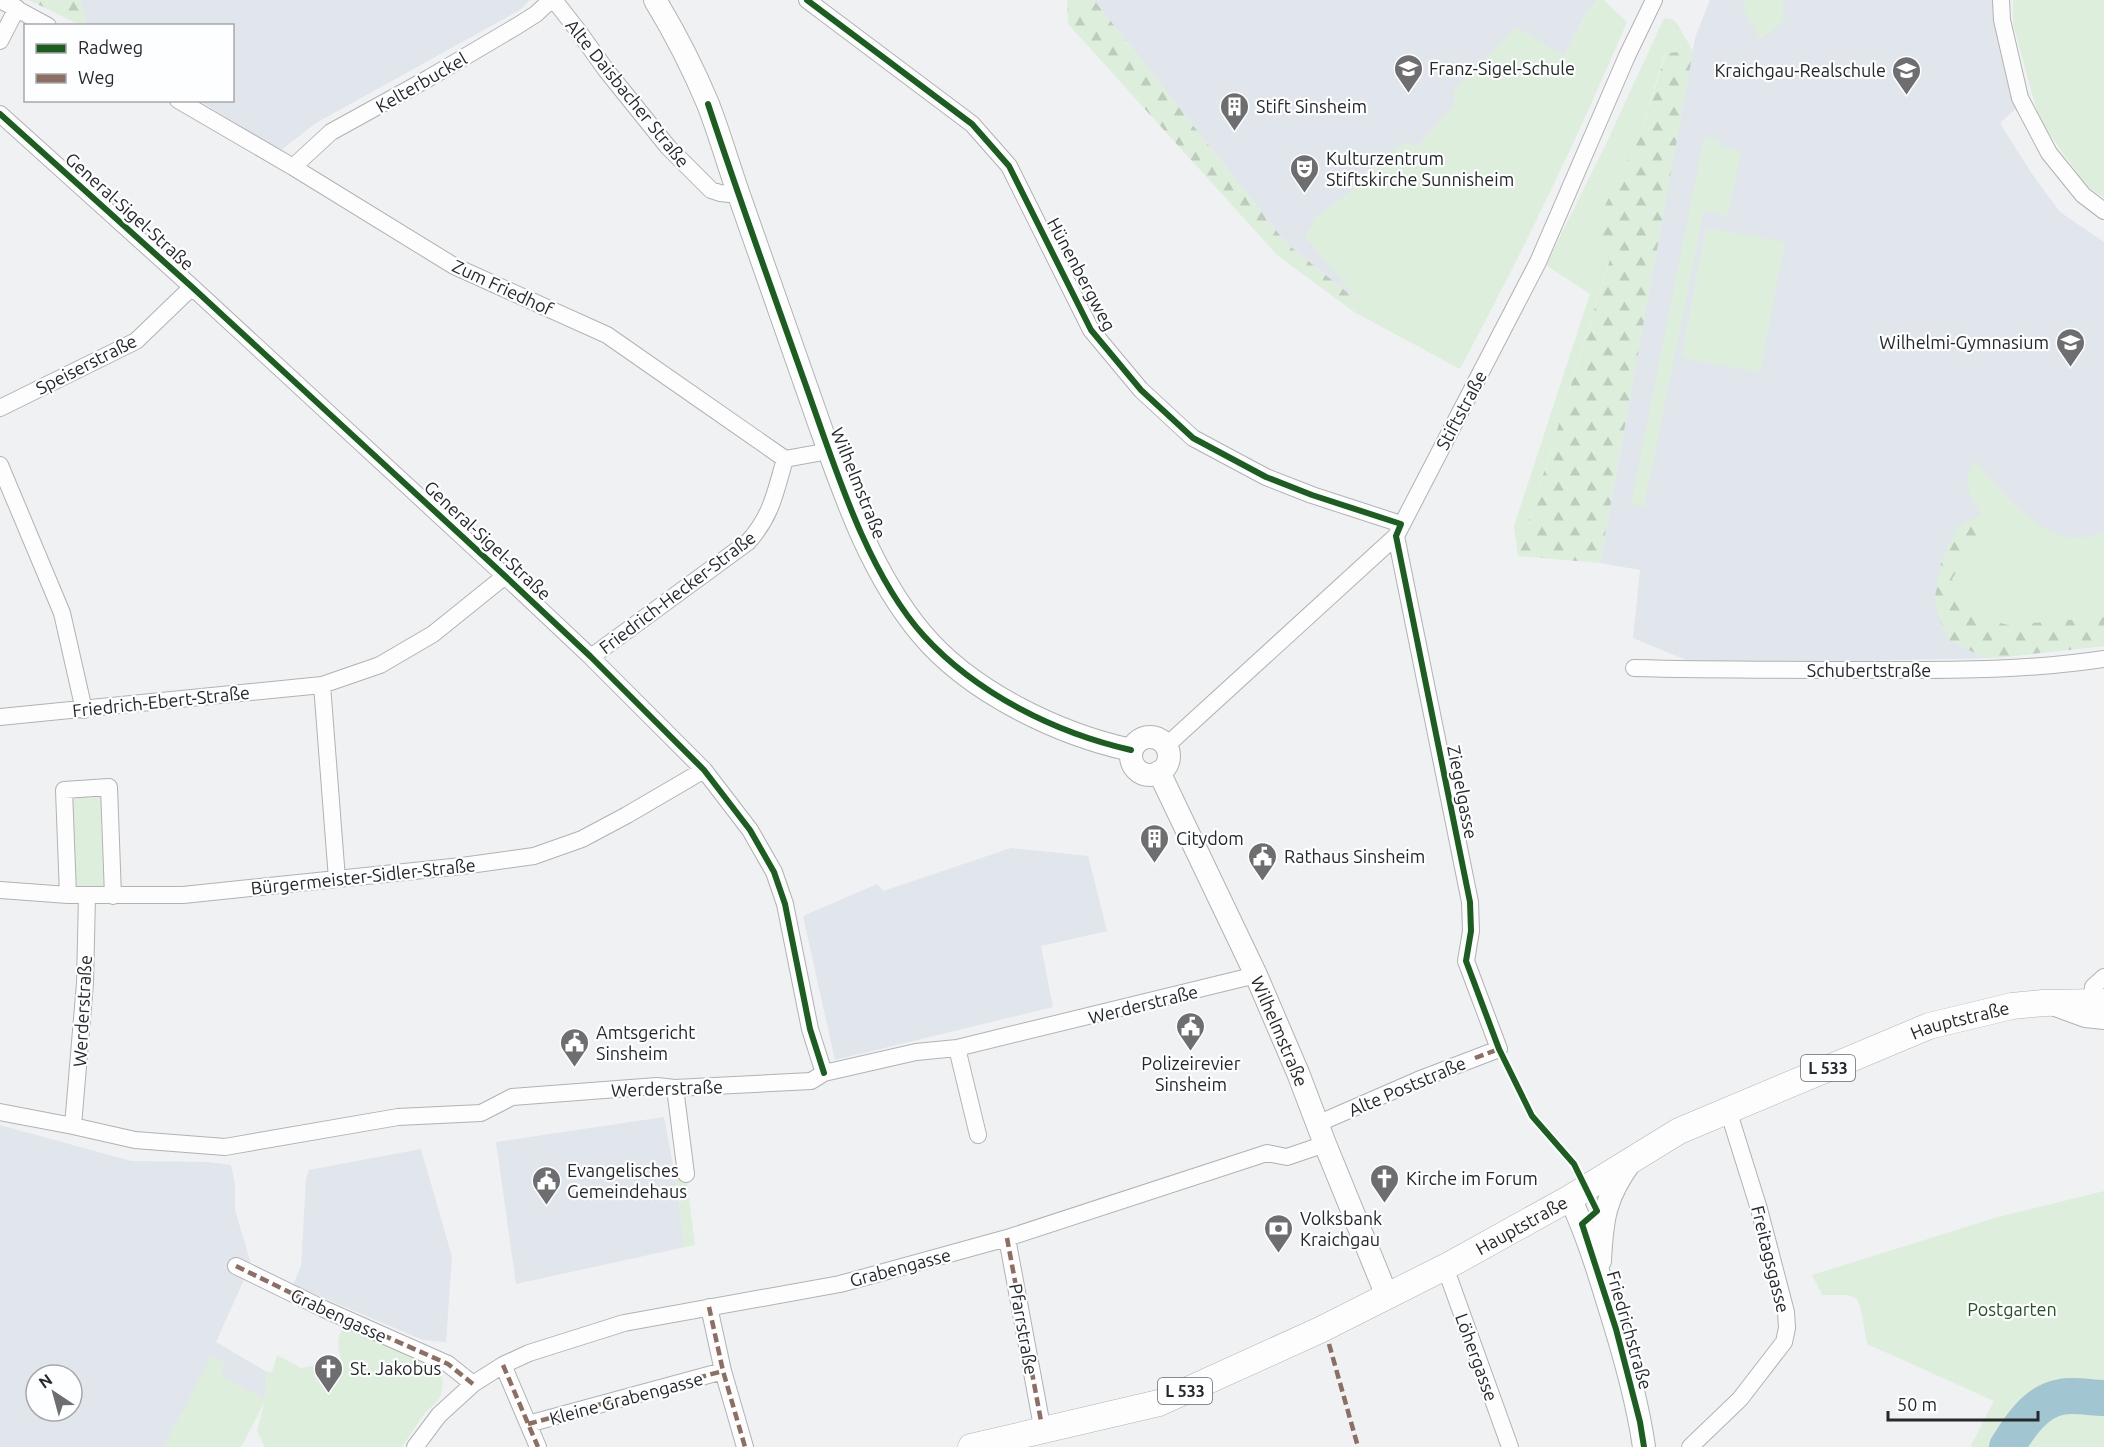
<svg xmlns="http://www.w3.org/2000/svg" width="2104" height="1447" viewBox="0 0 2104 1447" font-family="Ubuntu,sans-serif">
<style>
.built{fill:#e1e5ec;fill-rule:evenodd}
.green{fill:#deeedc}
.forest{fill:url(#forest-firs)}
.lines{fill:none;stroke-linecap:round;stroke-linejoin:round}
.river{stroke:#a2c5d2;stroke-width:36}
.minor-casing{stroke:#b1b2b3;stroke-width:18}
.secondary-casing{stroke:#b1b2b3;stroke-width:24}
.primary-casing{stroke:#b1b2b3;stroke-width:27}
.minor{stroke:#fdfdfd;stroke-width:16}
.secondary{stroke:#fdfdfd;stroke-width:22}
.primary{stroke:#fdfdfd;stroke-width:26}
.quiet{stroke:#8d6e63;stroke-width:4.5;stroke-dasharray:9 4.5;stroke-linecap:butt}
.cycleway-casing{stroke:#fdfeff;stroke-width:10}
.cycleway{stroke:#1b5e20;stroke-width:6}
.labels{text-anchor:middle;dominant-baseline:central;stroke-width:4.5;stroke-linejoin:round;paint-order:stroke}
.shield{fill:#fdfeff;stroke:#68686a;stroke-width:1.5}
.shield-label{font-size:16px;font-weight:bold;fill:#28282a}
.poi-label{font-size:18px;fill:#28282a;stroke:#fdfeff;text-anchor:start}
.street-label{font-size:18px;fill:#28282a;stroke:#fdfeff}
.park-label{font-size:18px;fill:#285122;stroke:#fdfeff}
</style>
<defs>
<pattern id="forest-firs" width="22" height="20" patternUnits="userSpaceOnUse" patternTransform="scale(1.5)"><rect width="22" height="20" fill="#deeedc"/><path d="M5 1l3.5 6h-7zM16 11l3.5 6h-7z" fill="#beccbd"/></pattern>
</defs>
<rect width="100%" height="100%" fill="#f0f1f3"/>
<path class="built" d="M80 0H530L520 10 316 123 280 151 200 101 232 100V26L87 25Z
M1094 0H1597L1587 12 1564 57 1359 302 1286 243Z
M1710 0H1995L2020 105 2000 123 2032 174 2060 212 2104 242V646L1994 658 1755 663 1691 662 1633 638 1640 570 1600 563 1695 38Z
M1011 848 1088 856 1107 931 1041 946 1053 1007 835 1060 803 916 877 884 883 891Z
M664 1117 675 1175 685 1247 516 1284 496 1142Z
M0 1125 131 1161 207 1162 231 1165 235 1184V1210L251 1264 216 1342 267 1372 265 1400 241 1447H0ZM36 1375H72V1411H36Z
M421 1149 452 1257 446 1342 423 1340 293 1285 301 1266 306 1179 309 1170Z"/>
<path class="green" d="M1597 0H1604L1627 22C1577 140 1521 255 1460 369L1354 312 1359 301 1304 236 1314 223 1312 220 1354 189 1351 185 1407 141 1416 147 1454 105 1453 91 1517 27 1564 56 1587 12Z
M1745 0H1783V22L1760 39 1743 7Z
M2013 0H2104V198L2086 185 2039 119 2013 24Z
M1664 18 1672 19 1678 25 1693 51 1665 53 1637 143 1628 163 1610 258 1518 556 1514 526 1590 294 1546 265 1606 144Z
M1704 137 1719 139 1718 145 1741 152 1728 216 1704 210 1644 507 1631 504Z
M1706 228 1785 242 1760 372 1681 358Z
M1974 460C2005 493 2053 560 2104 531V646L1994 658 1983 657 1949 640 1938 615 1935 597 1941 563 1957 528 1981 514C1968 492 1962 484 1974 460Z
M102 796 104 887H76L72 797Z
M686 1174 695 1245 685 1247 675 1175Z
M2104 1191V1447H1970L1994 1401 1867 1344 1861 1310 1857 1299 1847 1295H1822L1812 1275 1998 1217Z
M343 1328H348L432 1365 442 1376C445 1401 434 1402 421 1418 415 1427 409 1437 402 1447H265L257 1431 264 1403 241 1447H164L211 1356 226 1364 221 1375 265 1400 267 1372H272L277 1355 301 1368 324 1364 344 1366C339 1352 334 1342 343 1328Z"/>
<path class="forest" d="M29 0H80L87 25H80Z
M1067 0H1094L1286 243 1359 302 1354 312 1277 255 1068 24Z
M1693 51 1600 563 1518 556 1610 259 1588 239 1637 143 1666 53Z
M1981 514V533L1952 579 1968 615 2008 625 2104 617V646L1994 658 1983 657 1949 640 1938 615 1935 597 1941 563 1957 528Z"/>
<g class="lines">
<path class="river" d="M2007 1447C2019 1427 2036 1401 2061 1397 2074 1394 2091 1398 2104 1398"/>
<defs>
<path id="minor" d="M0 0 48 26
M554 0 579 32 606 70 668 147 711 190 720 193 739 195
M807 0 972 124 1009 166 1091 330 1141 390 1193 438 1266 477 1312 495 1401 524
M2001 0 2002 20 2020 98 2049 153 2083 195 2104 211
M0 41 17 8
M178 100 293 167 454 266 607 335 785 459 829 451
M0 114 192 287 505 576 591 657 704 770 750 830 774 872 785 904 810 1029 824 1073
M293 167 331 132 429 78 517 26 536 14 551 0
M0 408 136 341 192 287
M0 465 62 613 84 710
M591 657 748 542C772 515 775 493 785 459
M1634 668C1712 670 1789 670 1867 670 1946 670 2026 671 2104 659
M322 685 337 879
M0 717 322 685 380 665 433 634 505 576
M1166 746 1396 536 1538 262 1627 56 1654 0
M0 890 68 895H183L462 866 534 856 582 839 627 815 704 770
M68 895 64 790 109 787 113 896
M2091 1002 2093 987 2104 977
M2055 1008 2085 1019 2104 1021
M957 1048 978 1135
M675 1088 686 1174
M0 1112 73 1126 135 1140 225 1147 398 1117 481 1113 512 1097 657 1086 675 1088 811 1081 824 1073 916 1052 957 1048 1256 975
M1317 1124 1418 1080 1499 1049 1466 961 1471 931 1470 902 1396 536
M73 1126 85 983 87 896
M1007 1238 1041 1421
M236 1266 324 1309 448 1364 473 1384
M1445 1267 1510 1447
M709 1307 723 1371 745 1447
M503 1365 538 1447
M528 1424 723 1371
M415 1447 439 1415 473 1384 503 1365 529 1353 624 1323 840 1284 1007 1238 1267 1153 1287 1157 1325 1144
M1690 1447 1740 1399 1784 1342 1787 1328 1786 1312 1759 1209 1728 1110"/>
<g id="secondary">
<path d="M655 0C675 33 693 68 708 104 720 135 729 167 740 198 766 273 793 348 819 423 845 496 871 573 921 633 970 692 1058 734 1131 750"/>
<circle cx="1150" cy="756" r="19"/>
<path id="s1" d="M1159 772 1256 975 1298 1073 1325 1144 1387 1296"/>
<path d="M1570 1198C1586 1232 1597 1267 1608 1303 1623 1350 1637 1398 1644 1447"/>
<path d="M1600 1261C1602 1218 1605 1196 1632 1160"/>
</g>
<g id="primary">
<path id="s2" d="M971 1447 1159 1403 1320 1330 1451 1264 1570 1198 1679 1131 1929 1026 2012 1006 2043 1003 2104 1002"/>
</g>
</defs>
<use href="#minor" class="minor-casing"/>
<use href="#secondary" class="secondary-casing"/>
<use href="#primary" class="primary-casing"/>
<use href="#minor" class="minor"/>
<use href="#secondary" class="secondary"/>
<use href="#primary" class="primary"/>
<path class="quiet" d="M1475 1058 1499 1049
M1007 1238 1041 1421
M236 1266 324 1309 448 1364 473 1384
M709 1307 723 1371 745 1447
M1329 1344 1358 1447
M503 1365 538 1447
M528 1424 723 1371"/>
<defs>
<path id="cycleway" d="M807 0 972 124 1009 166 1091 330 1141 390 1193 438 1266 477 1312 495 1401 524 1396 536 1470 902 1471 931 1466 961 1499 1049 1532 1116 1574 1164 1597 1211
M708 104C739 198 772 290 805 383 834 464 866 572 924 636 977 694 1056 733 1131 750
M0 114 192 287 505 576 591 657 704 770 750 830 774 872 785 904 810 1029 824 1073
M1597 1211 1582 1224 1616 1329 1640 1422 1644 1447"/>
</defs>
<use href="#cycleway" class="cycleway-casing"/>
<use href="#cycleway" class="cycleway"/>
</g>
<defs>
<symbol id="school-pin" viewBox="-11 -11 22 30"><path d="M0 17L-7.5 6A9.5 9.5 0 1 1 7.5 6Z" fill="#6e6e70" stroke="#fdfeff"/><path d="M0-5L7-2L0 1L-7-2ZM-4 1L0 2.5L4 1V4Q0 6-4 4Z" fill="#fff"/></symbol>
<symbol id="building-pin" viewBox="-11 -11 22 30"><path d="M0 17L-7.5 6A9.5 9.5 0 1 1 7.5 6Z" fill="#6e6e70" stroke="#fdfeff"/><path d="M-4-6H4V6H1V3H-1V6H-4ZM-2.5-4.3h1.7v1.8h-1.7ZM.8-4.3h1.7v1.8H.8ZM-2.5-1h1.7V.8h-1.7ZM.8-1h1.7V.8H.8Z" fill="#fff"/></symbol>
<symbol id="theatre-pin" viewBox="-11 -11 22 30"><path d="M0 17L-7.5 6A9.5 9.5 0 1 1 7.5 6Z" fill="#6e6e70" stroke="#fdfeff"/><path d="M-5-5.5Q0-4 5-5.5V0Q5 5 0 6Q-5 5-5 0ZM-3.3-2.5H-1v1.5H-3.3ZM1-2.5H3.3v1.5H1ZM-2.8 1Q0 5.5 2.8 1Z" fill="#fff"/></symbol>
<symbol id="civic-pin" viewBox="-11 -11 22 30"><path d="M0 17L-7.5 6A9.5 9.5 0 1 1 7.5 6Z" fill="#6e6e70" stroke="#fdfeff"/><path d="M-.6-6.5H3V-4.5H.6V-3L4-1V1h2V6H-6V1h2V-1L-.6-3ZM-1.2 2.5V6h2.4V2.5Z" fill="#fff"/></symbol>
<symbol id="church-pin" viewBox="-11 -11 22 30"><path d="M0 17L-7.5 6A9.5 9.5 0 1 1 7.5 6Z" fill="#6e6e70" stroke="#fdfeff"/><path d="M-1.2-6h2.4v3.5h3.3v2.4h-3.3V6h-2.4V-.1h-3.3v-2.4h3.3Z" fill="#fff"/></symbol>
<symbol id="bank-pin" viewBox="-11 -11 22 30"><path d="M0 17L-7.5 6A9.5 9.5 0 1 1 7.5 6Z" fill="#6e6e70" stroke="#fdfeff"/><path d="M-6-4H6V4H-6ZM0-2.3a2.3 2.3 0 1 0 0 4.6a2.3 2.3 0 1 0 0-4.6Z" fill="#fff"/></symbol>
</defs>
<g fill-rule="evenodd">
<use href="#school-pin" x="1392" y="52" width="33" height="45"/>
<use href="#school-pin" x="1890" y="54" width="33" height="45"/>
<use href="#building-pin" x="1218" y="90" width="33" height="45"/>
<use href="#theatre-pin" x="1288" y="152" width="33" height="45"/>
<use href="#school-pin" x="2054" y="326" width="33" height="45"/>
<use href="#building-pin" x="1138" y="822" width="33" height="45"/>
<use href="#civic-pin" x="1246" y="840" width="33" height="45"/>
<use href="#civic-pin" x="1174" y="1010" width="33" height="45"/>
<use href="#civic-pin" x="558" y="1026" width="33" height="45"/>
<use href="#church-pin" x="1368" y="1162" width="33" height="45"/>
<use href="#civic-pin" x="530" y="1164" width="33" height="45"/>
<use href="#bank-pin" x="1262" y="1212" width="33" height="45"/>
<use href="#church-pin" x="312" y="1352" width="33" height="45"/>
</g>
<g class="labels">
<g class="shield">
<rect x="1801" y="1055" width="54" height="26" rx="4.5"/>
<rect x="1158" y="1378" width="54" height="26" rx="4.5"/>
</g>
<g class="shield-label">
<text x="1828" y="1068">L 533</text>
<text x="1185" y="1391">L 533</text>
</g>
<g class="poi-label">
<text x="1429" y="68">Franz-Sigel-Schule</text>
<text x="1886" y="70" text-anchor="end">Kraichgau-Realschule</text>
<text x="1256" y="106">Stift Sinsheim</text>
<text x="1326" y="158">Kulturzentrum<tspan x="1326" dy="21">Stiftskirche Sunnisheim</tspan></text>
<text x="2049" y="342" text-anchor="end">Wilhelmi-Gymnasium</text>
<text x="1176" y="838">Citydom</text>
<text x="1284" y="856">Rathaus Sinsheim</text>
<text x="596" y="1032">Amtsgericht<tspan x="596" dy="21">Sinsheim</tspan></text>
<text x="1191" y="1063" text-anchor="middle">Polizeirevier<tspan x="1191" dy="21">Sinsheim</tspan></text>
<text x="567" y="1170">Evangelisches<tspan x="567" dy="21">Gemeindehaus</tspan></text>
<text x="1406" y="1178">Kirche im Forum</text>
<text x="1300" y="1218">Volksbank<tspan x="1300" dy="21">Kraichgau</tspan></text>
<text x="350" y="1368">St. Jakobus</text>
</g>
<g class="street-label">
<text transform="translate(421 82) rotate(-30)">Kelterbuckel</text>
<text transform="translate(628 93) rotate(51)">Alte Daisbacher Straße</text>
<text transform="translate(130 211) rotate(42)">General-Sigel-Straße</text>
<text transform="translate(1082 274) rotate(62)">Hünenbergweg</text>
<text transform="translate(503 287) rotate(25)">Zum Friedhof</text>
<text transform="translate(86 364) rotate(-27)">Speiserstraße</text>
<text transform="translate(1461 410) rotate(-62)">Stiftstraße</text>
<text transform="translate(859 483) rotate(68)">Wilhelmstraße</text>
<text transform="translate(488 540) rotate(43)">General-Sigel-Straße</text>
<text transform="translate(677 592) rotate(-37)">Friedrich-Hecker-Straße</text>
<text x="1869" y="670">Schubertstraße</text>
<text transform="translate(161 701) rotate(-6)">Friedrich-Ebert-Straße</text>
<text transform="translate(1463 792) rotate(79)">Ziegelgasse</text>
<text transform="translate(363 876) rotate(-6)">Bürgermeister-Sidler-Straße</text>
<text transform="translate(1143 1004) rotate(-14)">Werderstraße</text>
<text transform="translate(82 1011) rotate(-87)">Werderstraße</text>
<text stroke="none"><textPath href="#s2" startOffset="1083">Hauptstraße</textPath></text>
<text stroke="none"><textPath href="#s1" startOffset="286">Wilhelmstraße</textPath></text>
<text transform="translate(1407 1086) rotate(-23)">Alte Poststraße</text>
<text transform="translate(667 1088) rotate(-2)">Werderstraße</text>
<text stroke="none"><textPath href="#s2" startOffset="597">Hauptstraße</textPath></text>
<text transform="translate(1771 1259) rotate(76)">Freitagsgasse</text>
<text transform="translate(900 1267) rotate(-15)">Grabengasse</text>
<text transform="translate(339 1315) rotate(25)">Grabengasse</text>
<text transform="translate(1024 1329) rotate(80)">Pfarrstraße</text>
<text transform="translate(1630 1330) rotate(74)">Friedrichstraße</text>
<text transform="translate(1477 1357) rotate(70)">Löhergasse</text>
<text transform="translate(626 1398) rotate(-15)">Kleine Grabengasse</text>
</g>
<g class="park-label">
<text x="2012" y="1309">Postgarten</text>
</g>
</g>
<rect x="24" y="24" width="210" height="78" fill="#fdfeff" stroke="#a8a8aa" stroke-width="1.5"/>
<rect x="36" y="44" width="30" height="9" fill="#1b5e20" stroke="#a8a8aa" stroke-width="1.5"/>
<text x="78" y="54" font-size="18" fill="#28282a">Radweg</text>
<rect x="36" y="74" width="30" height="9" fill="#8d6e63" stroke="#a8a8aa" stroke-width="1.5"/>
<text x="78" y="84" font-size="18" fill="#28282a">Weg</text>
<g transform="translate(54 1393) rotate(324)"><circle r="28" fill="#fdfeff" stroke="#a8a8aa" stroke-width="1.5"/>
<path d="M0-4.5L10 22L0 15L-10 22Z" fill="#6e6e70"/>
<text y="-9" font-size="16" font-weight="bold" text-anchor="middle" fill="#28282a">N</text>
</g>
<path d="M1888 1411v9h150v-9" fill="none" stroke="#28282a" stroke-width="3"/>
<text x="1897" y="1411" font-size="18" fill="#28282a" stroke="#fdfeff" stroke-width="4.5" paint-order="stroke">50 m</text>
</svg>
